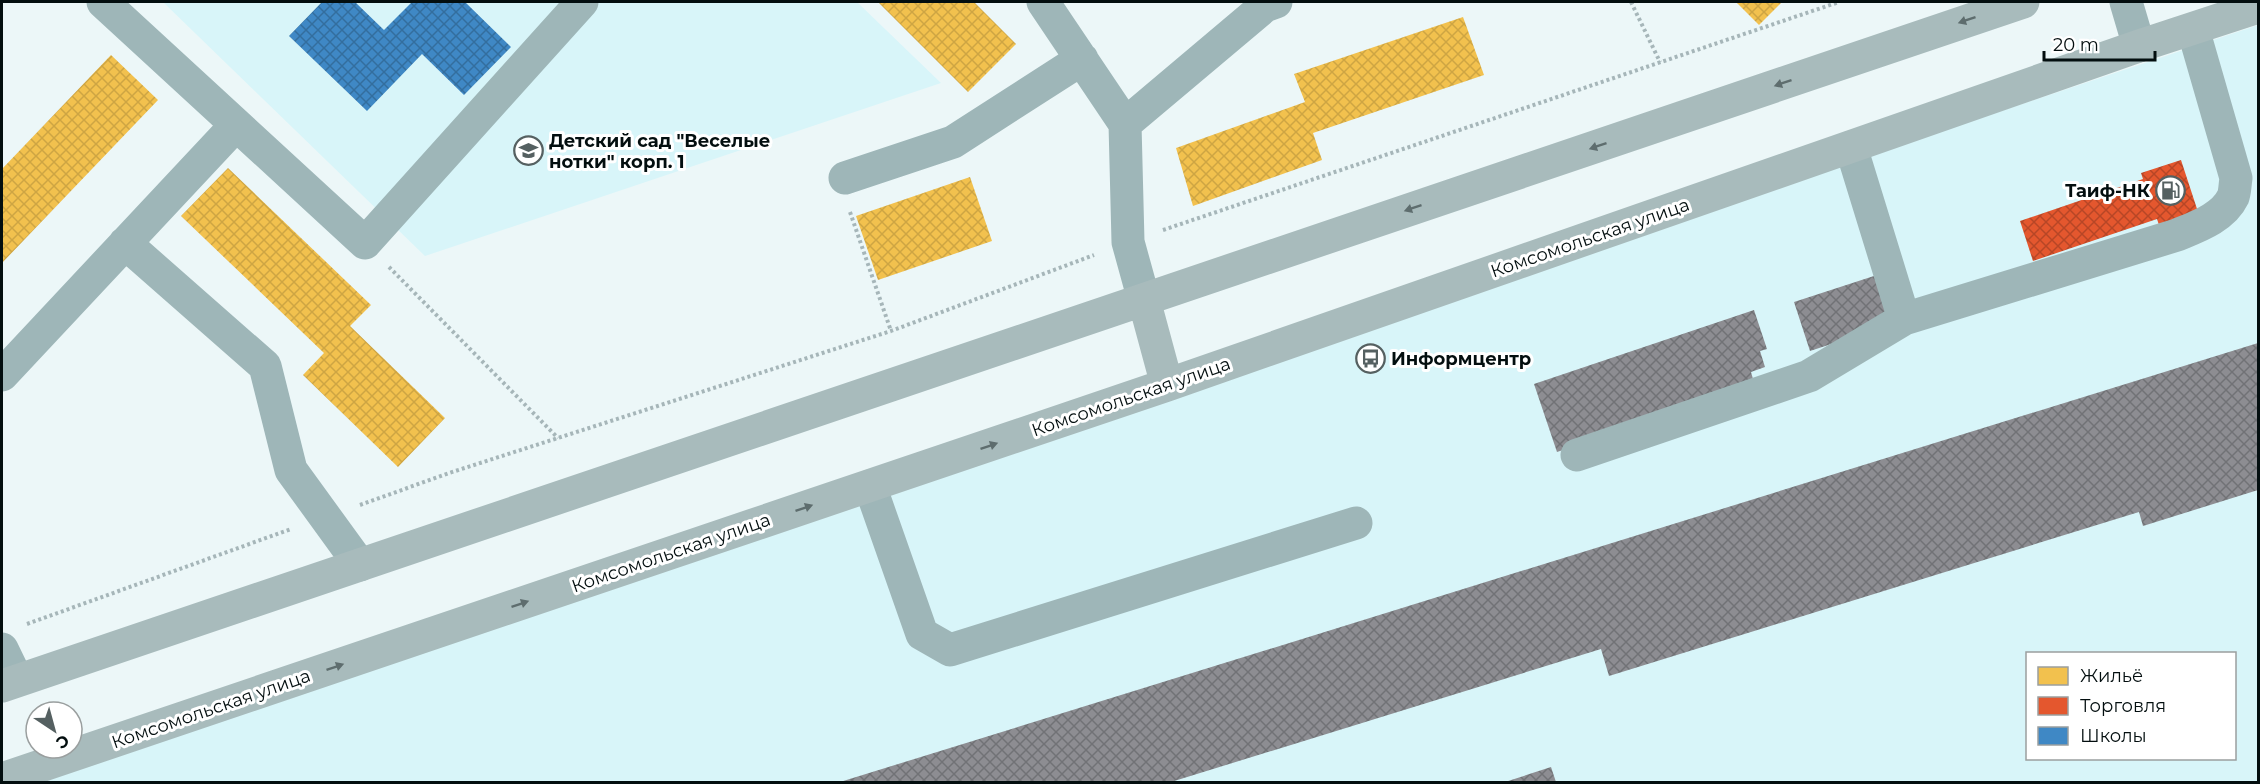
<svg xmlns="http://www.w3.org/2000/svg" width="2260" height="784" viewBox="0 0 2260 784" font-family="Montserrat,sans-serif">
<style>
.built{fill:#d8f5f9;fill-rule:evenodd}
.homes{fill:url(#homes-cross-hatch)}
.shops{fill:url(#shops-cross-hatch)}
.schools{fill:url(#schools-cross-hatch)}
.industry{fill:url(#industry-cross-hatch)}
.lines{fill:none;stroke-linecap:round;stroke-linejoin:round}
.path{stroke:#a6b6b9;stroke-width:4;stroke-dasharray:3 3;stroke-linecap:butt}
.minor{stroke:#9eb6b8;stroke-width:33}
.major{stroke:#a8bbbc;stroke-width:33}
.oneway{fill:#5e6d6e}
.labels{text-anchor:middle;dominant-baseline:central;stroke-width:6;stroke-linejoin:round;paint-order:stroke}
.poi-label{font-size:18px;font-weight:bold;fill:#030e0f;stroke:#fff;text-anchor:start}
.street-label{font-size:18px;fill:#030e0f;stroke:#fff}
</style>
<defs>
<pattern id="homes-cross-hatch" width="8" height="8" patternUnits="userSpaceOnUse" patternTransform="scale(1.5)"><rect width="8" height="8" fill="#f2c14e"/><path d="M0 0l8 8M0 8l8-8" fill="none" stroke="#cea543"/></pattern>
<pattern id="shops-cross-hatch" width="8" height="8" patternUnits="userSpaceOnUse" patternTransform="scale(1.5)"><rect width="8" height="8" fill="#e4572e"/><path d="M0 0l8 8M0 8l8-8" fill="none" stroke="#b74626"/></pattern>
<pattern id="schools-cross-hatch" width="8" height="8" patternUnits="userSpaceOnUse" patternTransform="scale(1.5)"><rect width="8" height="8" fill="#3f88c5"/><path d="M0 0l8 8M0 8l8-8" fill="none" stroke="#336e9e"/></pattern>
<pattern id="industry-cross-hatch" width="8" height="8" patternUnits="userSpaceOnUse" patternTransform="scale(1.5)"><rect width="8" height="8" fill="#8d8d92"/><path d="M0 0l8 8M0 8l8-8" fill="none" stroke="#717276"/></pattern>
</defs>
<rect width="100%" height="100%" fill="#ecf7f8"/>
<path class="built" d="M163 2H857L941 83 425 256Z
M2258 25V782H2V781ZM2028 654H2234V758H2028Z"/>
<path class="homes" d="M878 2H974L1016 44 968 92Z
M1736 2H1782L1759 25Z
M1463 17 1484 75 1313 133 1322 160 1193 206 1176 148 1305 102 1294 74Z
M111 55 158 100 2 263V169Z
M228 168 371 305 350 326 445 418 398 467 303 375 324 353 181 216Z
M970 177 992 241 878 280 856 216Z"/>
<path class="shops" d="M2181 160 2199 215 2160 228 2157 219 2033 261 2020 221 2143 179 2141 173Z"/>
<path class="schools" d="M322 2H355L384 30 412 2H465L511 47 464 95 422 54 367 111 289 36Z"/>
<path class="industry" d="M1877 275 1888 312 1874 330 1810 351 1794 302Z
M1754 310 1767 349 1760 351 1765 367 1751 372 1755 386 1557 452 1534 384Z
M2258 343V490L2143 526 2139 512 1609 676 1601 649 1171 782H840Z
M1551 767 1556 782H1505Z"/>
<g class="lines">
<path class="path" d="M1631 2 1660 62
M850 212 891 331
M1163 230 1839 2
M389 267 558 438
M360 505 449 473 891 331 1094 255
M27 624 291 529"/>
<path class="minor" d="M103 2 365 243 582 2
M1043 2 1125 124 1128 242 1144 300
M2126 2 2139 46
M1125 124 1265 6 1276 2
M845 178 953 142 1082 59
M125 243 265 366 291 470 360 565
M1904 319 2177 235C2196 227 2223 218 2233 197 2235 192 2235 184 2236 178L2193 29
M2 375 236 125
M1577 455 1809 376 1904 319 1851 147
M870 486 922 634 950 650 1356 523
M2 649 17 680"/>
<path class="major" d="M1144 300 1167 385
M2 686 2023 2
M2 779 1167 385 2139 46 2258 7"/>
</g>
<defs><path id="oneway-solid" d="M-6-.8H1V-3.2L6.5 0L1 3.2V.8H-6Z" transform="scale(1.5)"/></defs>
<g class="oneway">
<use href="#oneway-solid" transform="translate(1967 20) rotate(161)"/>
<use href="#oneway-solid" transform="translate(1783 83) rotate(161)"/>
<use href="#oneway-solid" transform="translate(1598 146) rotate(161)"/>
<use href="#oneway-solid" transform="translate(1413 208) rotate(161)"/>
<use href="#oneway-solid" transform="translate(989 446) rotate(-19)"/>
<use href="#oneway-solid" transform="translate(804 508) rotate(-19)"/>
<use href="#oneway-solid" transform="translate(520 604) rotate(-19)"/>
<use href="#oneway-solid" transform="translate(335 667) rotate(-19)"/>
</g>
<defs>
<symbol id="school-ring" viewBox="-11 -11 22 22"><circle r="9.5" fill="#fff" stroke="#556061" stroke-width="1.5"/><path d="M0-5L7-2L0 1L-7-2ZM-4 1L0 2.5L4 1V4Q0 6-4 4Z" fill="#556061"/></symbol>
<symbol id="fuel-ring" viewBox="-11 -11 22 22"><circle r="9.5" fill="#fff" stroke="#556061" stroke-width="1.5"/><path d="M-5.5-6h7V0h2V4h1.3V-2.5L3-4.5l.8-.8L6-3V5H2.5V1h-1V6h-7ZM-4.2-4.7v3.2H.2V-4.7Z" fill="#556061"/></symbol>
<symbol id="bus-ring" viewBox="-11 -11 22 22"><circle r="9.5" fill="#fff" stroke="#556061" stroke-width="1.5"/><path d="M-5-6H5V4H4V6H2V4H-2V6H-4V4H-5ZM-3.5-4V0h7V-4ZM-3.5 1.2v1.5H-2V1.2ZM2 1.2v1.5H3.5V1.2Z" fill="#556061"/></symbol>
</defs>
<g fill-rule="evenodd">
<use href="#school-ring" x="512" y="134" width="33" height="33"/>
<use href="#fuel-ring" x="2154" y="174" width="33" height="33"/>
<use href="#bus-ring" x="1354" y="342" width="33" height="33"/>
</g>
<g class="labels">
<g class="poi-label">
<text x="549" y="141">Детский сад "Веселые<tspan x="549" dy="21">нотки" корп. 1</tspan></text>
<text x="2150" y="191" text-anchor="end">Таиф-НК</text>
<text x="1391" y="359">Информцентр</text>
</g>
<g class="street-label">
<text transform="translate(1590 238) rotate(-19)">Комсомольская улица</text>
<text transform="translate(1131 397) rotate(-19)">Комсомольская улица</text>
<text transform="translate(671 553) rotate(-19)">Комсомольская улица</text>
<text transform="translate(211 709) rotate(-19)">Комсомольская улица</text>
</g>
</g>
<rect width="2260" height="784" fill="none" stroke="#030e0f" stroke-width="6"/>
<rect x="2026" y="652" width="210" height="108" fill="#ffffff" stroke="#9a9f9f" stroke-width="1.5"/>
<rect x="2038" y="667" width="30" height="18" fill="#f2c14e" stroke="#9a9f9f" stroke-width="1.5"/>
<text x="2080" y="682" font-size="18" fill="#030e0f">Жильё</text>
<rect x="2038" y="697" width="30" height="18" fill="#e4572e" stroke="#9a9f9f" stroke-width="1.5"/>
<text x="2080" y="712" font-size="18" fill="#030e0f">Торговля</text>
<rect x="2038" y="727" width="30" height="18" fill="#3f88c5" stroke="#9a9f9f" stroke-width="1.5"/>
<text x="2080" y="742" font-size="18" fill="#030e0f">Школы</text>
<g transform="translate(54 730) rotate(144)"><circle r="28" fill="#ffffff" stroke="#9a9f9f" stroke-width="1.5"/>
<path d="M0-4.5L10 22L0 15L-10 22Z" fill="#556061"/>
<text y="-9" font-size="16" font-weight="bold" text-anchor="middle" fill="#030e0f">С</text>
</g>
<path d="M2044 51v9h111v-9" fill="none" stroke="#030e0f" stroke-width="3"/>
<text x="2053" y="51" font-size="18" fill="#030e0f" stroke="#ffffff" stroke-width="4.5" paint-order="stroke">20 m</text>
</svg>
